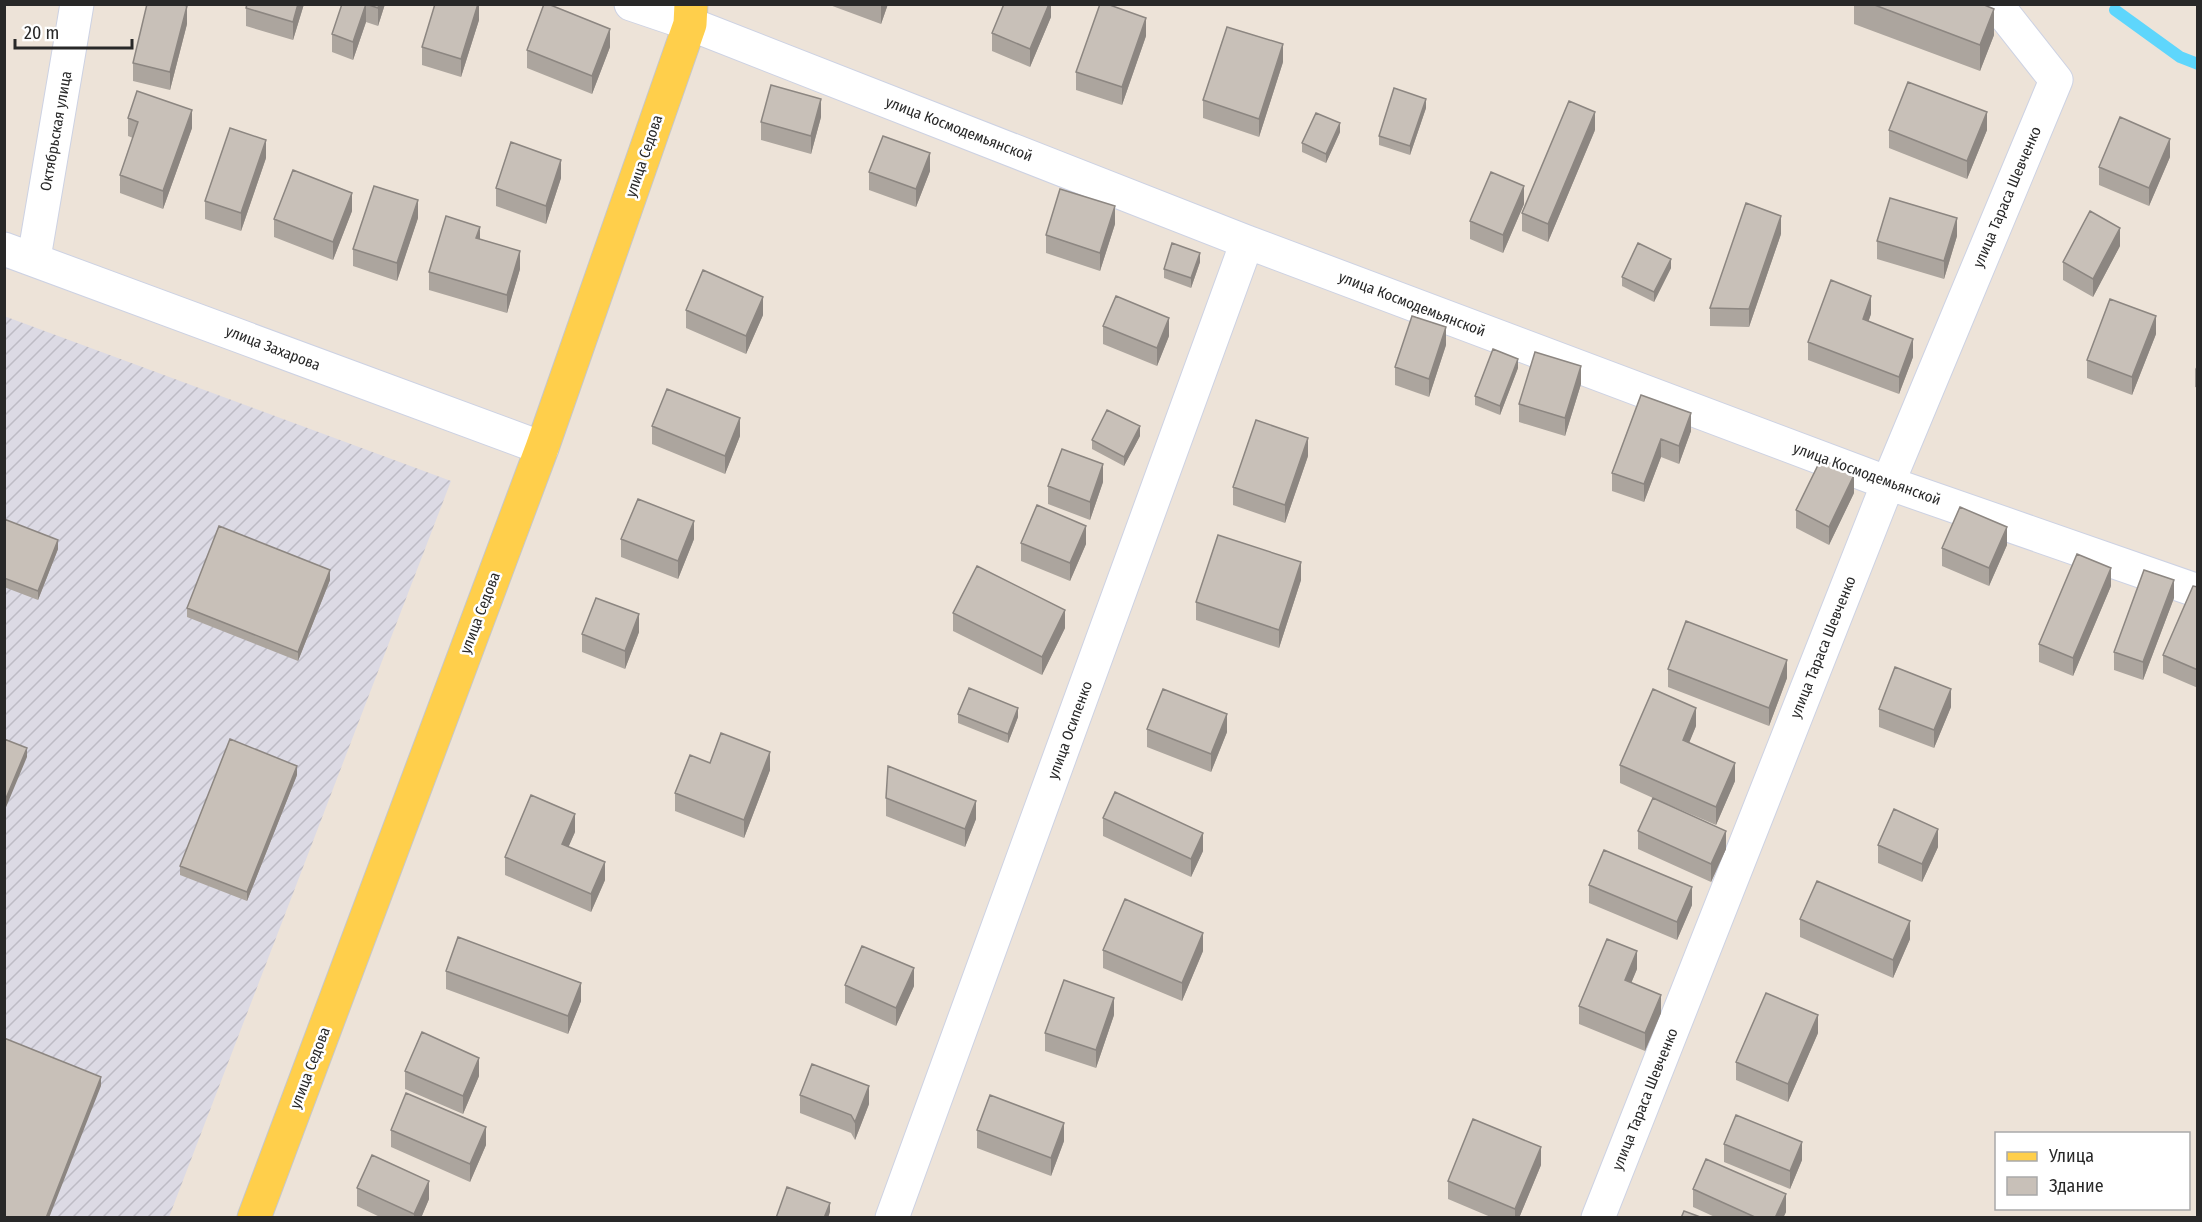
<svg xmlns="http://www.w3.org/2000/svg" width="2202" height="1222" viewBox="0 0 2202 1222" font-family="'Fira Sans Condensed',sans-serif">
<style>
.industrial{fill:url(#industrial-furrows)}
.lines{fill:none;stroke-linecap:round;stroke-linejoin:round}
.stream{stroke:#5ed6fc;stroke-width:12}
.minor-casing{stroke:#cdd2e3;stroke-width:35}
.major-casing{stroke:#c7c7c7;stroke-width:35}
.minor{stroke:#fff;stroke-width:33}
.major{stroke:#ffcf4b;stroke-width:33}
.wall{fill:#aca59e}
.shaded-wall{fill:#8c8681}
.building{fill:#c8c0b8;stroke:#8c8681;stroke-width:1.5}
.labels{text-anchor:middle;dominant-baseline:central;stroke-width:5;stroke-linejoin:round;paint-order:stroke}
.street-label{font-size:15px;fill:#282828;stroke:#fff}
</style>
<defs>
<pattern id="industrial-furrows" width="10" height="10" patternUnits="userSpaceOnUse" patternTransform="scale(1.5)"><rect width="10" height="10" fill="#dcdae4"/><path d="M-1 1l2-2M0 10L10 0M9 11l2-2" fill="none" stroke="#bdbbc4"/></pattern>
</defs>
<rect width="100%" height="100%" fill="#ede3d8"/>
<path class="industrial" d="M4 316 451 481 169 1217H5Z"/>
<g class="lines">
<path class="stream" d="M2115 10 2180 57 2198 64"/>
<defs>
<path id="minor" d="M631 4 690 24 1247 242 1888 483 2198 591
M4 249 542 448
M34 258 77 4
M892 1218 1247 242
M1598 1218 1888 483 2056 80 1996 4"/>
<path id="major" d="M254 1218 542 448 690 24 691 4"/>
</defs>
<use href="#minor" class="minor-casing"/>
<use href="#major" class="major-casing"/>
<use href="#minor" class="minor"/>
<use href="#major" class="major"/>
</g>
<path class="wall" d="M304 4 293 40 246 26V8Z
M342 4H385L378 26 366 22 353 60 332 52V34Z
M479 4V20L461 77 422 65V47Z
M827 4H888L881 24Z
M1051 4V17L1030 67 992 51V33Z
M1854 4H1982L1994 35 1980 71 1854 24Z
M187 24 170 90 133 81V63Z
M1146 36 1122 105 1076 90V72Z
M610 47 592 94 527 68V50Z
M1283 62 1259 137 1203 118V100Z
M1426 108 1410 155 1379 145V136Z
M821 117 811 154 761 140V122Z
M128 118 192 128 163 209 120 193V175L133 138 128 136Z
M1595 130 1548 242 1522 231V213Z
M1889 130H1987L1967 179 1889 148Z
M1340 132 1326 163 1302 152V143Z
M2170 157 2149 206 2099 185V167Z
M266 158 241 231 205 219V201Z
M930 171 916 207 869 190V172Z
M561 178 546 224 496 206V188Z
M1524 204 1503 253 1470 239V221Z
M352 211 333 260 274 237V219Z
M418 218 397 281 353 266V249Z
M1115 224 1100 271 1046 253V235Z
M1781 234 1749 327 1710 326V308Z
M1957 236 1944 279 1877 259V241Z
M480 239 520 269 507 313 429 290V272Z
M2120 246 2093 297 2063 280V262Z
M1200 262 1191 288 1164 278V269Z
M1671 268 1654 302 1622 286V277Z
M686 310 763 315 746 354 686 328Z
M1871 314 1868 322 1913 357 1899 394 1808 360V342Z
M1103 326 1169 336 1157 366 1103 344Z
M2156 334 2132 395 2087 378V360Z
M1446 345 1429 397 1395 385V367Z
M2198 364V388L2195 387V369Z
M1518 368 1500 415 1475 405V396Z
M1581 384 1565 436 1519 422V404Z
M1641 395 1691 431 1679 464 1661 457 1644 502 1612 491V473Z
M652 426 740 436 725 474 652 444Z
M1140 436 1124 466 1092 449V440Z
M1308 456 1285 523 1233 505V487Z
M1103 482 1090 520 1048 504V486Z
M1854 493 1829 545 1796 528V510Z
M4 519 58 549 38 600 4 587Z
M621 539H694L678 579 621 557Z
M1021 543 1086 544 1070 581 1021 561Z
M2007 545 1989 586 1942 566V548Z
M330 580 298 661 187 617V608Z
M1301 580 1279 648 1196 620V602Z
M2111 586 2073 676 2039 662V644Z
M2198 587V688L2163 673V655Z
M2174 598 2143 680 2114 670V652Z
M953 613 1065 628 1042 675 953 631Z
M639 632 625 669 582 652V634Z
M1668 669 1787 678 1769 726 1668 687Z
M1951 707 1934 748 1879 727V709Z
M958 714 1018 717 1008 743 958 723Z
M1696 726 1689 742 1735 781 1716 825 1667 804 1726 849 1711 882 1638 849V831L1653 798 1620 783V765Z
M1147 729 1227 732 1211 772 1147 747Z
M710 763 770 770 744 838 675 811V793Z
M297 775 247 901 180 875V866Z
M886 798 976 819 965 847 886 816Z
M1103 818 1203 851 1191 877 1103 836Z
M575 832 568 847 605 880 591 912 505 875V857Z
M1878 845 1938 847 1922 882 1878 863Z
M1589 885 1692 905 1677 940 1589 903Z
M1800 919 1910 939 1893 978 1800 937Z
M1103 950 1203 951 1182 1001 1103 968Z
M1637 969 1631 983 1661 1013 1645 1051 1579 1024V1006Z
M446 971 581 1001 568 1034 446 989Z
M845 985 914 986 896 1026 845 1003Z
M1114 1015 1096 1068 1045 1051V1033Z
M1818 1033 1788 1102 1736 1080V1062Z
M405 1071 479 1076 463 1114 405 1089Z
M800 1095 869 1104 855 1140 851 1133 800 1113Z
M391 1130 486 1145 470 1182 391 1147Z
M977 1130 1064 1141 1051 1176 977 1148Z
M1724 1144 1802 1160 1790 1189 1724 1162Z
M1541 1165 1519 1218H1493L1448 1199V1181Z
M357 1188 429 1199 421 1218H382L357 1206Z
M1693 1189 1786 1212 1783 1218H1717L1693 1207Z"/>
<path class="shaded-wall" d="M298 4H304L293 40V22Z
M366 4V22L353 60V42Z
M379 4H385L378 26V8Z
M478 4H479V20L461 77V59Z
M881 4H888L881 24Z
M1049 4H1051V17L1030 67V49Z
M187 6V24L170 90V72Z
M1994 9V35L1980 71V45Z
M1146 18V36L1122 105V87Z
M610 29V47L592 94V76Z
M1283 44V62L1259 137V119Z
M821 99V117L811 154V136Z
M1426 99V108L1410 155V146Z
M192 110V128L163 209V191Z
M1595 112V130L1548 242V224Z
M1987 112V130L1967 179V161Z
M1340 123V132L1326 163V154Z
M2170 139V157L2149 206V188Z
M266 140V158L241 231V213Z
M930 153V171L916 207V189Z
M561 160V178L546 224V206Z
M1524 186V204L1503 253V235Z
M352 193V211L333 260V242Z
M418 200V218L397 281V263Z
M1115 206V224L1100 271V253Z
M1781 216V234L1749 327V309Z
M1957 218V236L1944 279V261Z
M480 227V245L476 238Z
M2120 228V246L2093 297V279Z
M520 251V269L507 313V295Z
M1200 253V262L1191 288V278Z
M1671 259V268L1654 302V292Z
M1871 296V314L1863 337V319Z
M763 297V315L746 354V336Z
M2156 316V334L2132 395V377Z
M1169 318V336L1157 366V348Z
M1446 327V345L1429 397V379Z
M1913 339V357L1899 394V377Z
M1518 359V368L1500 415V406Z
M1581 366V384L1565 436V418Z
M1691 413V431L1679 464V446Z
M740 418V436L725 474V456Z
M1140 426V436L1124 466V457Z
M1308 438V456L1285 523V505Z
M1661 439V457L1644 502V484Z
M1103 464V482L1090 520V502Z
M1854 475V493L1829 545V527Z
M694 521V539L678 579V561Z
M1086 526V544L1070 581V563Z
M2007 527V545L1989 586V568Z
M58 540V549L38 600V591Z
M1301 562V580L1279 648V630Z
M2111 568V586L2073 676V658Z
M330 570V580L298 661V652Z
M2174 580V598L2143 680V662Z
M1065 610V628L1042 675V657Z
M639 614V632L625 669V651Z
M1787 660V678L1769 726V708Z
M1951 689V707L1934 748V730Z
M1018 708V717L1008 743V734Z
M1696 708V726L1683 758V740Z
M1227 714V732L1211 772V754Z
M27 748V757L4 812V803Z
M770 752V770L744 838V820Z
M1735 763V781L1716 825V807Z
M297 766V775L247 901V892Z
M976 801V819L965 847V829Z
M575 814V832L562 862V844Z
M1938 829V847L1922 882V864Z
M1726 831V849L1711 882V864Z
M1203 833V851L1191 877V859Z
M605 862V880L591 912V894Z
M1692 887V905L1677 940V922Z
M1910 921V939L1893 978V960Z
M1203 933V951L1182 1001V983Z
M1637 951V969L1625 998V980Z
M914 968V986L896 1026V1008Z
M581 983V1001L568 1034V1016Z
M1661 995V1013L1645 1051V1033Z
M1114 998V1015L1096 1068V1050Z
M1818 1015V1033L1788 1102V1084Z
M479 1058V1076L463 1114V1096Z
M101 1077V1086L49 1218H46Z
M869 1086V1104L855 1140V1122Z
M1064 1123V1141L1051 1176V1158Z
M486 1127V1145L470 1182V1164Z
M1802 1142V1160L1790 1189V1171Z
M1541 1147V1165L1519 1218H1515V1209Z
M429 1181V1199L421 1218H414V1214Z
M1786 1194V1212L1783 1218H1775Z
M830 1203V1212L828 1218H824Z"/>
<path class="building" d="M147 4H181L187 6 170 72 133 63Z
M247 4H298L293 22 246 8Z
M342 4H366L353 42 332 34Z
M366 4H379L378 8Z
M435 4H478L461 59 422 47Z
M544 4H548L610 29 592 76 527 50Z
M1004 4H1049L1030 49 992 33Z
M1100 4H1107L1146 18 1122 87 1076 72Z
M1872 4H1982L1994 9 1980 45Z
M1227 27 1283 44 1259 119 1203 100Z
M1908 82 1987 112 1967 161 1889 130Z
M771 85 821 99 811 136 761 122Z
M1394 88 1426 99 1410 146 1379 136Z
M137 91 192 110 163 191 120 175 138 122 128 118Z
M1569 101 1595 112 1548 224 1522 213Z
M1316 113 1340 123 1326 154 1302 143Z
M2120 117 2170 139 2149 188 2099 167Z
M230 128 266 140 241 213 205 201Z
M883 136 930 153 916 189 869 172Z
M511 142 561 160 546 206 496 188Z
M293 170 352 193 333 242 274 219Z
M1491 172 1524 186 1503 235 1470 221Z
M374 186 418 200 397 263 353 249Z
M1060 189 1115 206 1100 253 1046 235Z
M1890 198 1957 218 1944 261 1877 241Z
M1746 203 1781 216 1749 309 1710 308Z
M2090 211 2120 228 2093 279 2063 262Z
M446 216 480 227 476 238 520 251 507 295 429 272Z
M1172 243 1200 253 1191 278 1164 269Z
M1638 243 1671 259 1654 292 1622 277Z
M703 270 763 297 746 336 686 310Z
M1831 280 1871 296 1863 319 1913 339 1899 377 1808 342Z
M1116 296 1169 318 1157 348 1103 326Z
M2110 299 2156 316 2132 377 2087 360Z
M1412 316 1446 327 1429 379 1395 367Z
M1493 349 1518 359 1500 406 1475 396Z
M1535 352 1581 366 1565 418 1519 404Z
M667 389 740 418 725 456 652 426Z
M1641 395 1691 413 1679 446 1661 439 1644 484 1612 473Z
M1107 410 1140 426 1124 457 1092 440Z
M1256 420 1308 438 1285 505 1233 487Z
M1062 449 1103 464 1090 502 1048 486Z
M1821 459 1854 475 1829 527 1796 510Z
M638 499 694 521 678 561 621 539Z
M1037 505 1086 526 1070 563 1021 543Z
M1960 507 2007 527 1989 568 1942 548Z
M4 519 58 540 38 591 4 578Z
M219 526 330 570 298 652 187 608Z
M1218 535 1301 562 1279 630 1196 602Z
M2077 554 2111 568 2073 658 2039 644Z
M977 566 1065 610 1042 657 953 613Z
M2144 570 2174 580 2143 662 2114 652Z
M2193 586 2198 587V670L2163 655Z
M596 598 639 614 625 651 582 634Z
M1686 621 1787 660 1769 708 1668 669Z
M1895 667 1951 689 1934 730 1879 709Z
M969 688 1018 708 1008 734 958 714Z
M1163 689 1227 714 1211 754 1147 729Z
M1653 689 1696 708 1683 740 1735 763 1716 807 1620 765Z
M721 733 770 752 744 820 675 793 690 755 710 763Z
M4 739 27 748 4 803Z
M230 739 297 766 247 892 180 866Z
M888 766 976 801 965 829 886 798Z
M1115 792 1203 833 1191 859 1103 818Z
M531 795 575 814 562 844 605 862 591 894 505 857Z
M1653 798 1726 831 1711 864 1638 831Z
M1894 809 1938 829 1922 864 1878 845Z
M1604 850 1692 887 1677 922 1589 885Z
M1817 881 1910 921 1893 960 1800 919Z
M1125 899 1203 933 1182 983 1103 950Z
M458 937 581 983 568 1016 446 971Z
M1607 939 1637 951 1625 980 1661 995 1645 1033 1579 1006Z
M862 946 914 968 896 1008 845 985Z
M1064 980 1114 998 1096 1050 1045 1033Z
M1766 993 1818 1015 1788 1084 1736 1062Z
M422 1032 479 1058 463 1096 405 1071Z
M4 1038 101 1077 46 1218H4Z
M812 1064 869 1086 855 1122 851 1115 800 1095Z
M406 1093 486 1127 470 1164 391 1130Z
M990 1095 1064 1123 1051 1158 977 1130Z
M1736 1115 1802 1142 1790 1171 1724 1144Z
M1473 1119 1541 1147 1515 1209 1448 1181Z
M372 1155 429 1181 414 1214 357 1188Z
M1706 1159 1786 1194 1775 1218H1757L1693 1189Z
M787 1187 830 1203 824 1218H776Z
M1684 1211 1703 1218H1681Z"/>
<g class="labels">
<g class="street-label">
<text transform="translate(959 129) rotate(21)">улица Космодемьянской</text>
<text transform="translate(56 131) rotate(-80)">Октябрьская улица</text>
<text transform="translate(644 156) rotate(-71)">улица Седова</text>
<text transform="translate(2007 197) rotate(-67)">улица Тараса Шевченко</text>
<text transform="translate(1412 304) rotate(21)">улица Космодемьянской</text>
<text transform="translate(273 348) rotate(21)">улица Захарова</text>
<text transform="translate(1867 474) rotate(20)">улица Космодемьянской</text>
<text transform="translate(480 613) rotate(-69)">улица Седова</text>
<text transform="translate(1823 647) rotate(-68)">улица Тараса Шевченко</text>
<text transform="translate(1070 730) rotate(-70)">улица Осипенко</text>
<text transform="translate(310 1068) rotate(-69)">улица Седова</text>
<text transform="translate(1645 1099) rotate(-68)">улица Тараса Шевченко</text>
</g>
</g>
<rect width="2202" height="1222" fill="none" stroke="#282828" stroke-width="12"/>
<rect x="1995" y="1132" width="195" height="78" fill="#ffffff" stroke="#a9a9a9" stroke-width="1.5"/>
<rect x="2007" y="1152" width="30" height="9" fill="#ffcf4b" stroke="#a9a9a9" stroke-width="1.5"/>
<text x="2049" y="1162" font-size="18" fill="#282828">Улица</text>
<rect x="2007" y="1177" width="30" height="18" fill="#c8c0b8" stroke="#a9a9a9" stroke-width="1.5"/>
<text x="2049" y="1192" font-size="18" fill="#282828">Здание</text>
<path d="M15 39v9h117v-9" fill="none" stroke="#282828" stroke-width="3"/>
<text x="24" y="39" font-size="18" fill="#282828" stroke="#ffffff" stroke-width="4.5" paint-order="stroke">20 m</text>
</svg>
